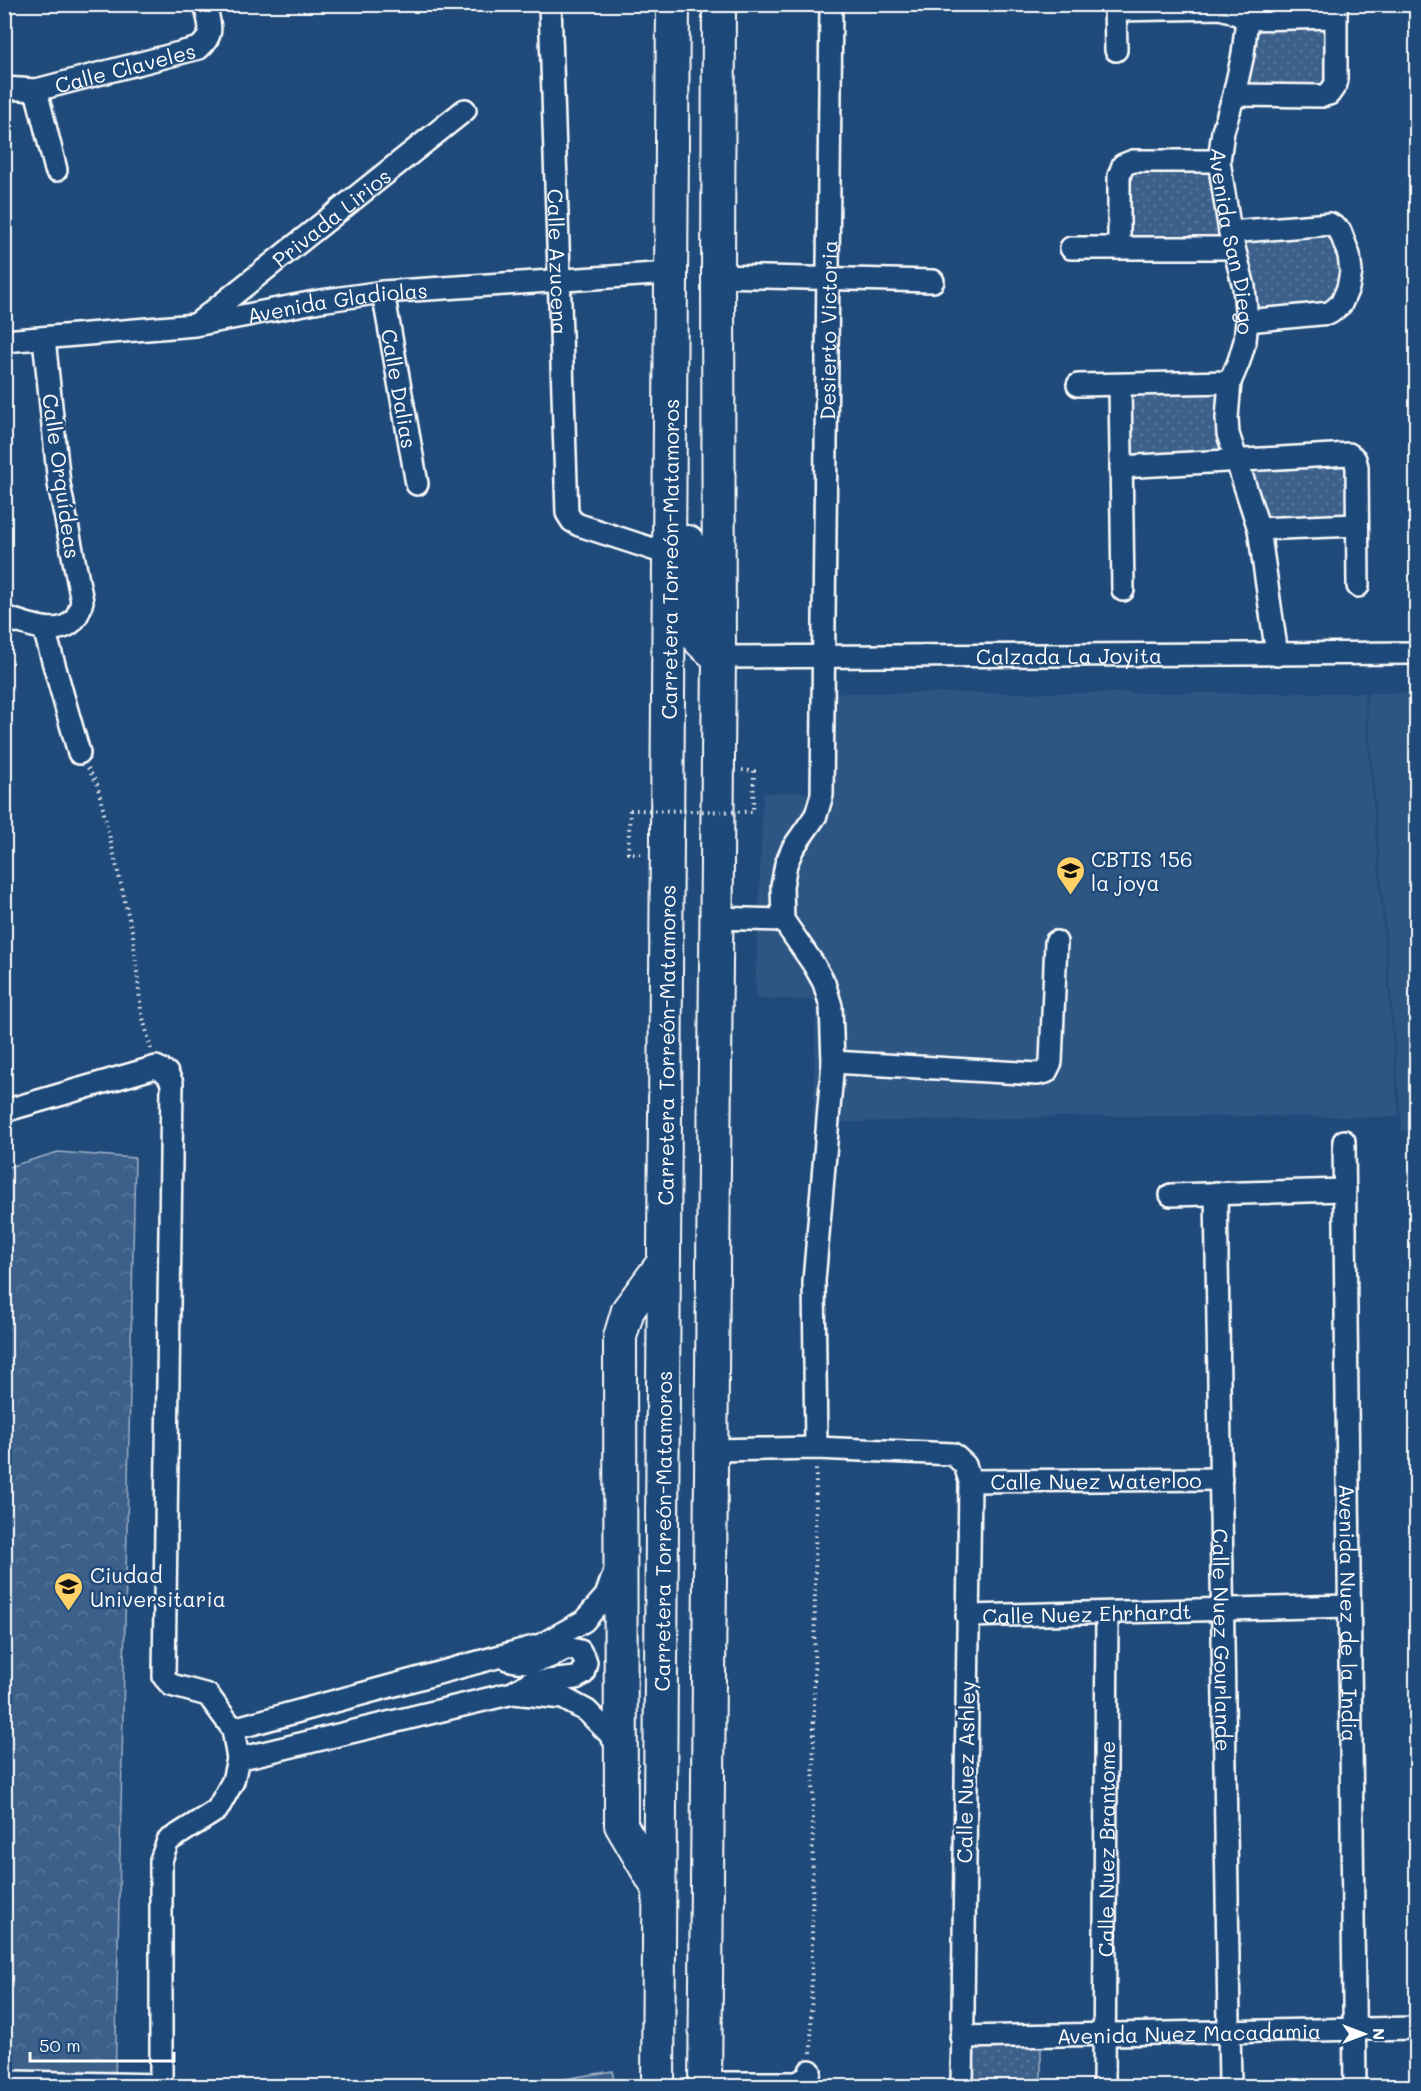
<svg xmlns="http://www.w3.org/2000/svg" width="1421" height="2091" viewBox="0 0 1421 2091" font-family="Mali,sans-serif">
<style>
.built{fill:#2e5683}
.forest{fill:url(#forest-crowns);stroke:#9eb0c5;stroke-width:1.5}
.park{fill:url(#park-dots);stroke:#9eb0c5;stroke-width:1.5}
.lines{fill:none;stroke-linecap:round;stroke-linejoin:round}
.minor-casing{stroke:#fff;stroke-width:26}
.highway-casing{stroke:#fff;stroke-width:36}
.path{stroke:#fff;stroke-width:4;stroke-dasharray:1.5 4.5;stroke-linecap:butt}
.minor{stroke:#1f4a7a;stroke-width:21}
.highway{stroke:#1f4a7a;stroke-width:32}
.path-bridge{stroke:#fff;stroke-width:4;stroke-dasharray:1.5 4.5;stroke-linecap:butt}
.labels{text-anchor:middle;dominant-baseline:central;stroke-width:5;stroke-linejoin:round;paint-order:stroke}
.street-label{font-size:21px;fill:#fff;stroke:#1f4a7a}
.poi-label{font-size:21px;fill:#fff;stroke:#1f4a7a;text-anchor:start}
</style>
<defs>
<pattern id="forest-crowns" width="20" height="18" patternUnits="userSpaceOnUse" patternTransform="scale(1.5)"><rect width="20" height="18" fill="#3c618b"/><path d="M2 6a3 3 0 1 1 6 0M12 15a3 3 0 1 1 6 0" fill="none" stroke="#59799c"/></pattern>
<pattern id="park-dots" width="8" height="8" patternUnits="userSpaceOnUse" patternTransform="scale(1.5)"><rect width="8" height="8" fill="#3c618b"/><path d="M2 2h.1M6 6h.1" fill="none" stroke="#59799c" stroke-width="1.8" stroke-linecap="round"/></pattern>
</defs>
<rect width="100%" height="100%" fill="#1f4a7a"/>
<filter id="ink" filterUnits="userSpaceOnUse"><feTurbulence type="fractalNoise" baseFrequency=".0167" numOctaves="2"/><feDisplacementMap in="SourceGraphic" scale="12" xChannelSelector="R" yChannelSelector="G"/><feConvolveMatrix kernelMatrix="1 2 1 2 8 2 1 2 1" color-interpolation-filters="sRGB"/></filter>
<g filter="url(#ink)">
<path class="built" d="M817 693H1364L1399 1117 1102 1116 813 1123 816 1000 755 998 763 793 815 792Z
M1366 693H1416V1130L1402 1131Z"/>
<path class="forest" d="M58 1152 135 1158 115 2086H5V1168Z
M613 2071V2086H522Z"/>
<path class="park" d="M1332 20 1328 90 1238 92 1250 23Z
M1216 164 1227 243 1123 244 1126 168Z
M1328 227 1345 254 1339 302 1250 318 1234 235Z
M1226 386 1233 458 1125 464 1123 387Z
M1345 456 1355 521 1261 526 1243 464Z
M969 2042H1041V2086H969Z"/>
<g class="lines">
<defs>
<g id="minor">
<path id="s1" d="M550 4 567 513 572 521 579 525 668 554"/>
<path d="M1115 4 1116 50"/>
<path id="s2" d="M1242 4 1247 19 1243 54 1234 95 1223 131 1219 161 1230 232 1244 287 1247 321 1245 341 1239 361 1230 382 1227 418 1228 434 1259 529 1277 655"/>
<path d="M1115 10 1220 8 1231 11 1247 19 1336 17"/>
<path id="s3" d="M4 88 36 90 199 48C216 33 209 24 205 4"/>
<path d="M36 90 56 170"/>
<path d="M1234 95 1322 96 1329 94 1336 84V5"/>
<path d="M1230 232 1330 224 1340 231 1349 255 1351 272 1348 288 1341 304 1330 313 1247 321"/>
<path d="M1071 248H1233"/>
<path d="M1119 248V176L1123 165 1133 161H1219"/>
<path d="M718 276 933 281"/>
<path id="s4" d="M383 292 417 484"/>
<path id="s5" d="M198 323 465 110"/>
<path id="s6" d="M4 341 195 325 320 301 383 292 670 273"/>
<path d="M1078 385 1230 382"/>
<path d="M1120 385 1123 590"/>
<path d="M1121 467 1349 454 1355 459 1357 467 1358 586"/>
<path d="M1259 529 1357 525"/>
<path d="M4 617C34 626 73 645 82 601L59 484 44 338"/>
<path d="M44 629 79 753"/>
<path id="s7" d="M719 657 1416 653"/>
<path d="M717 918 783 920"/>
<path d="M833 1062 1037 1074 1046 1072 1051 1062 1056 942"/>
<path d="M4 1111 156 1067 167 1073 172 1083 164 1677 171 1685 208 1695 233 1729 238 1759 233 1781 217 1810 168 1841 161 1860V2086"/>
<path id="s8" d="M1344 1141 1355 2086"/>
<path id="s9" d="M1216 1193 1230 2086"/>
<path d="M1171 1195 1345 1190"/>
<path id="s10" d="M816 1448 814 1281 833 1062 831 1006 824 983 814 965 783 920 782 886 786 864 793 848 816 815 822 795 831 4"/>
<path d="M713 1450 816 1448 953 1454 965 1465 970 1481 962 2086"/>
<path id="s11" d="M970 1481 1221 1479"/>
<path id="s12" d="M967 1616 1349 1606"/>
<path d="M507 1659C532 1666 546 1660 567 1648L580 1651 586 1662 583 1674 576 1678 529 1683 516 1691"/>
<path d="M233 1729 541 1645 584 1621 606 1596 615 1571"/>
<path d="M238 1759 513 1693 563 1698 587 1711 609 1733 620 1749"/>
<path id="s13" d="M961 2037 1416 2028"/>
<path d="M705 2083H797L808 2077 810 2071"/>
<path d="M15 2086V2082L161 2085"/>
<path id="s14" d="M1104 2086 1107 1613"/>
</g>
<g id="highway">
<path d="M688 542 692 628C698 642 708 648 719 657"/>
<path d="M659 1890 621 1825 620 1337 628 1310 663 1263"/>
<path id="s15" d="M658 2086 673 4"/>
<path d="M705 2086 719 657 718 276 719 4"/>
</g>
</defs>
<use href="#minor" class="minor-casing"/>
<use href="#highway" class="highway-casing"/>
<path class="path" d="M1416 4V18
M88 768 97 784 133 935 141 1010 151 1049
M742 770 754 771 753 812
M630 810 628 853 644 854
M811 2053 816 1466"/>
<use href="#minor" class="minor"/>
<use href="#highway" class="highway"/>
<path class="path-bridge" d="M630 810 753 812"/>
</g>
</g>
<defs>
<symbol id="school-pin" viewBox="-11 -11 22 30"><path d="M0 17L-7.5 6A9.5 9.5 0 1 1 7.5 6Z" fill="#ffd166" stroke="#1f4a7a"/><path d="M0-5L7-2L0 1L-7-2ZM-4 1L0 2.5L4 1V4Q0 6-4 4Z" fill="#111"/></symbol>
<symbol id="university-pin" viewBox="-11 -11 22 30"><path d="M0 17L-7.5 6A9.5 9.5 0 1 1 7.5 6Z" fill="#ffd166" stroke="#1f4a7a"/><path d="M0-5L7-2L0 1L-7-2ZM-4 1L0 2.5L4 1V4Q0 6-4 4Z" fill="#111"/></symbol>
</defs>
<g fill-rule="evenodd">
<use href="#school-pin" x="1054" y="854" width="33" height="45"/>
<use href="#university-pin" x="52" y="1570" width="33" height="45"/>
</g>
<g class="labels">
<g class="street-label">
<text stroke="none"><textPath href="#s3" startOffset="124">Calle Claveles</textPath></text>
<text stroke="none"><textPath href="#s5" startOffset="170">Privada Lirios</textPath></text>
<text stroke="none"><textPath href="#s2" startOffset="243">Avenida San Diego</textPath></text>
<text stroke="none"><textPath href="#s1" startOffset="258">Calle Azucena</textPath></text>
<text stroke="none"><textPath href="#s6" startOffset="336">Avenida Gladiolas</textPath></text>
<text stroke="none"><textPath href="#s10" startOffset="1142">Desierto Victoria</textPath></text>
<text stroke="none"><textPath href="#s4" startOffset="98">Calle Dalias</textPath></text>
<text transform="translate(62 476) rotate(82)">Calle Orquídeas</text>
<text stroke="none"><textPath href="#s15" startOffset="1527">Carretera Torreón-Matamoros</textPath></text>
<text stroke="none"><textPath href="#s7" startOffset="350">Calzada La Joyita</textPath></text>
<text stroke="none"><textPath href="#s15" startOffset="1041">Carretera Torreón-Matamoros</textPath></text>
<text stroke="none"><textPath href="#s11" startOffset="126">Calle Nuez Waterloo</textPath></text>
<text stroke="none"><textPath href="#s15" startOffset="555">Carretera Torreón-Matamoros</textPath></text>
<text stroke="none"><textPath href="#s12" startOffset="120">Calle Nuez Ehrhardt</textPath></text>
<text stroke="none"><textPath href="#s8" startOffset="472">Avenida Nuez de la India</textPath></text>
<text stroke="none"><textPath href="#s9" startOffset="447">Calle Nuez Gourlande</textPath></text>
<text transform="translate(965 1772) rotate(-89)">Calle Nuez Ashley</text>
<text stroke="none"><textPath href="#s14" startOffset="237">Calle Nuez Brantome</textPath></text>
<text stroke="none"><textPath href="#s13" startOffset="228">Avenida Nuez Macadamia</textPath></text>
</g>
<g class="poi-label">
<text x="1091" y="858">CBTIS 156<tspan x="1091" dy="24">la joya</tspan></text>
<text x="90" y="1574">Ciudad<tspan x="90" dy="24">Universitaria</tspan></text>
</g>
</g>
<rect width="1421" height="2091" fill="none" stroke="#1f4a7a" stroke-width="24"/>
<rect x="12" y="12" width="1397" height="2067" fill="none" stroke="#fff" stroke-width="2" filter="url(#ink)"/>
<g transform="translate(1364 2034) rotate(90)" stroke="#1f4a7a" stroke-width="4.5" paint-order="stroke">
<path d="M0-4.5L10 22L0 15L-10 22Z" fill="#ffffff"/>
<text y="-9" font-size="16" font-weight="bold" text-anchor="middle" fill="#ffffff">N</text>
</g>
<path d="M30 2052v9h144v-9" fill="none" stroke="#ffffff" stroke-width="3"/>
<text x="39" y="2052" font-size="18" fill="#ffffff" stroke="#1f4a7a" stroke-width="4.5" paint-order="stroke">50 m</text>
</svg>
